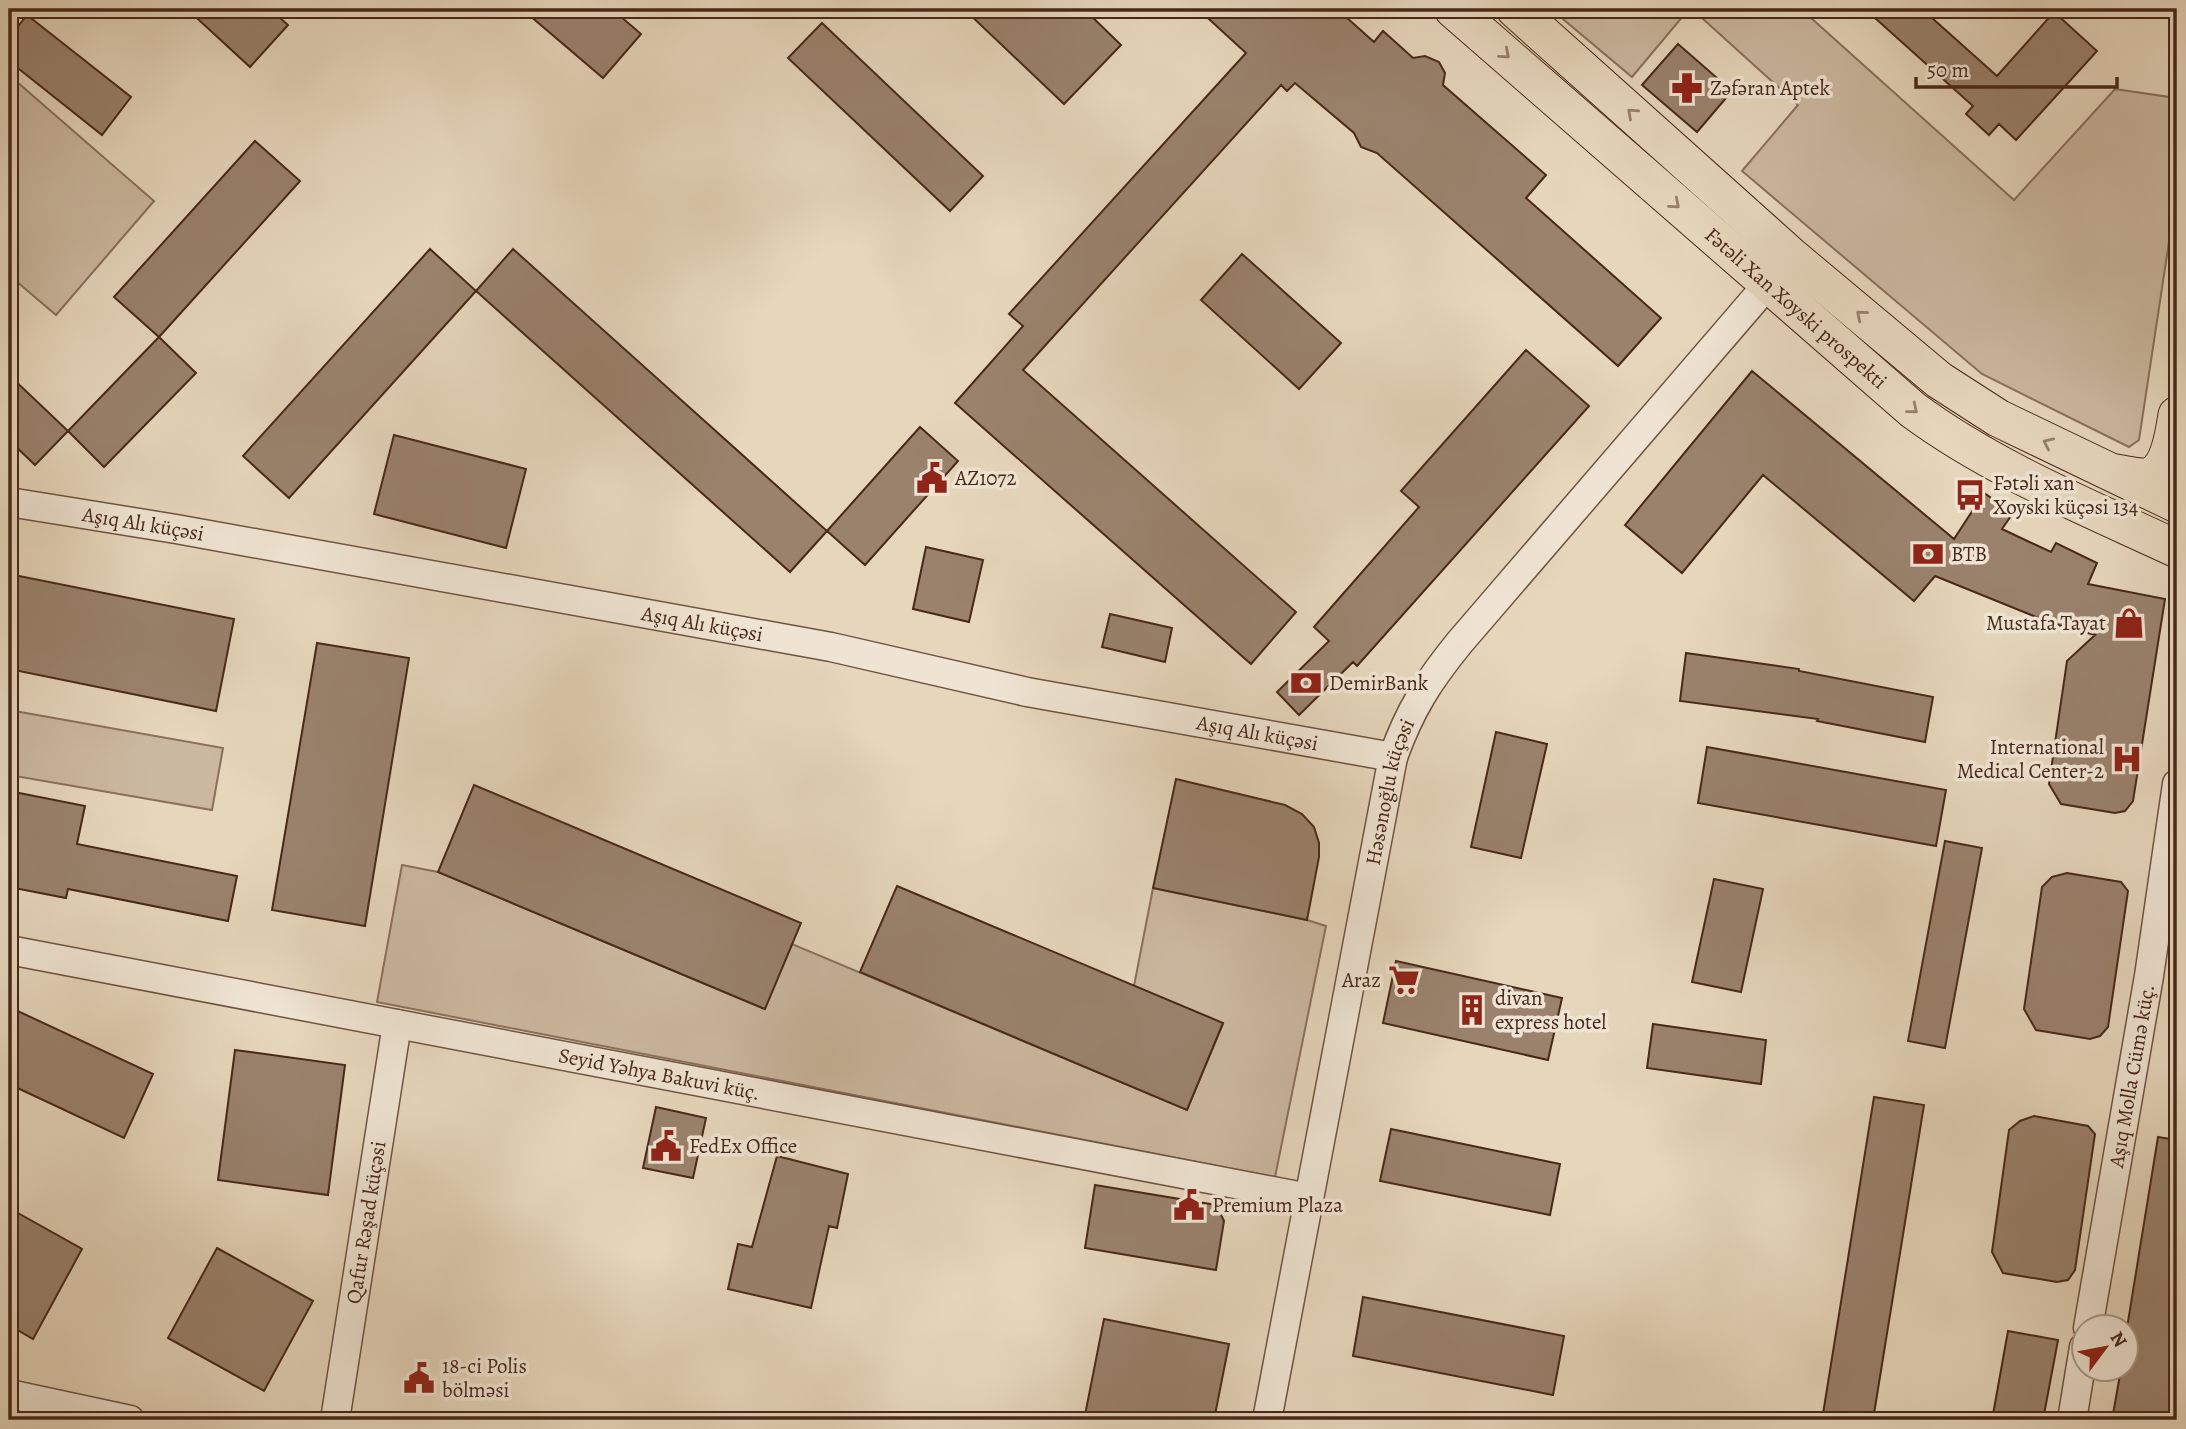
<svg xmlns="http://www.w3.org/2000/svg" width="2186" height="1429" viewBox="0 0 2186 1429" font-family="Alegreya,serif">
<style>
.green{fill:#cbb8a0;stroke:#8a705c;stroke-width:2}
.building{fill:#9a826d;stroke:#482818;stroke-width:2}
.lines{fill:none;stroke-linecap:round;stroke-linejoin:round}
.minor-casing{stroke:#705441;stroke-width:31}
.major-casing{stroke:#482818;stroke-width:39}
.minor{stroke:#efe4d3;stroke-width:28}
.major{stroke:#e6d6bc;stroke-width:37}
.oneway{stroke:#977f6a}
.labels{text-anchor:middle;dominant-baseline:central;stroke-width:7;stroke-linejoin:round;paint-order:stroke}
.poi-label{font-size:21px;fill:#482818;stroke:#efe4d3;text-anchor:start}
.street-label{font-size:21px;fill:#482818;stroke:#efe4d3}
</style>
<rect width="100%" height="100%" fill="#e6d6bc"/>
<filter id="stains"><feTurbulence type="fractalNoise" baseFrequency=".00286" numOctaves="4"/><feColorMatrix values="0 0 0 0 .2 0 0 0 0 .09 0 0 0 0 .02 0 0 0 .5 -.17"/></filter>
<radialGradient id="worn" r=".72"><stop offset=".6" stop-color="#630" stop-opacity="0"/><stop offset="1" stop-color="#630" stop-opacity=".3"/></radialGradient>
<path class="green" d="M1551 9H1689L1632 77Z
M1692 9H1801L2014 200 2115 89 2170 97 2177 59V189L2139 440 2129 447 1982 374 1742 171 1798 105Z
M9 75 154 201 56 315 9 275Z
M9 710 223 748 212 810 9 775Z
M402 865 438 872 764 1009 792 944 1187 1110 1223 1024 1134 986 1153 888 1307 920 1326 926 1275 1177 377 1002Z"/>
<path class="building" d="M187 9H270L288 25 250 67Z
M522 9H612L641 34 603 78Z
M964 9H1084L1121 45 1064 104Z
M1198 9H1337L1374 42 1383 31 1413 58 1425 56 1439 62 1445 73 1443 85 1546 175 1526 198 1661 318 1618 366 1377 153 1361 147 1354 133 1295 83 1287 91 1281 85 1023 370 1296 612 1251 664 955 403 1023 326 1009 314 1246 53Z
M1865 9H1922L1997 76 2054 12 2097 51 2016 140 1999 124 1989 135 1966 114 1973 106Z
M27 15 131 97 102 135 9 61V38Z
M822 23 983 176 950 211 788 58Z
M1678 44 1732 91 1697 132 1642 85Z
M255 141 300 181 159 337 114 297Z
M430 249 476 291 289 498 243 456Z
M513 249 827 531 790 572 476 291Z
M1242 254 1341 343 1299 389 1201 300Z
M159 337 196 373 104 467 68 431Z
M1526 350 1589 406 1357 666 1353 662 1299 715 1277 692 1329 641 1314 627 1419 507 1401 491Z
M1752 371 1954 539 1984 493 2013 513 2002 529 2051 552 2056 543 2097 563 2088 584 2165 599 2133 801 2125 811 2115 813 2061 804 2049 784 2067 661 2095 635 2051 623 1935 576 1914 601 1763 475 1682 573 1625 525Z
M9 375 68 431 35 465 9 440Z
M920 427 958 461 865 565 827 531Z
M394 435 526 469 506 548 374 514Z
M926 547 983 560 969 622 913 609Z
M9 574 234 619 216 711 9 669Z
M1110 614 1172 628 1165 662 1102 647Z
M317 643 409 658 365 926 272 910Z
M1686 653 1799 669V671L1933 697 1925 742 1817 721 1818 719 1680 701Z
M1496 732 1547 744 1521 858 1471 847Z
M1707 747 1946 790 1936 846 1698 803Z
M1176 779 1285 805 1302 814 1314 827 1319 843V857L1307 920 1153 888Z
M474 785 801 923 765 1009 438 872Z
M9 791 85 806 77 844 237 876 228 921 68 889 66 898 9 887Z
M1945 841 1982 848 1945 1048 1908 1041Z
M2067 873 2121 882 2128 891 2108 1027 2100 1036 2090 1039 2036 1030 2024 1009 2042 887 2052 877Z
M1714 879 1763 889 1741 992 1692 982Z
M897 886 1223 1023 1187 1110 860 972Z
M1396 961 1562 998 1548 1060 1383 1023Z
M9 1007 153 1074 124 1138 9 1084Z
M1653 1024 1766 1040 1761 1084 1647 1068Z
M235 1050 345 1065 328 1195 218 1180Z
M1874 1097 1924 1105 1873 1420H1822Z
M656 1107 706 1118 693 1178 643 1168Z
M2034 1116 2088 1126 2095 1134 2075 1270 2068 1280 2057 1282 2003 1273 1992 1252 2009 1130 2020 1121Z
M1391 1129 1560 1164 1550 1215 1380 1181Z
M2158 1137 2177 1140V1420H2112L2121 1369H2126V1334Z
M777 1156 848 1174 837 1228 829 1226 811 1308 728 1289 738 1244 752 1247Z
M1095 1185 1216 1205 1224 1221 1216 1270 1085 1248Z
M9 1208 82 1249 33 1339 9 1325Z
M217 1248 313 1301 264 1391 168 1338Z
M1363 1297 1564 1336 1553 1395 1353 1356Z
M1104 1319 1229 1344 1214 1420H1084Z
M2008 1331 2058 1340 2043 1420H1992Z"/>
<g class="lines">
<defs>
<g id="minor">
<path id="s1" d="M9 502 176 529 831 647 1027 692 1393 757"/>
<path id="s2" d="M9 950 1309 1198"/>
<path id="s3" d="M2088 1328 2149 976 2177 784"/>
<path d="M9 1394 130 1420"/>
<path id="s4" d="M335 1420 397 1024"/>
<path id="s5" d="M1267 1420 1393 757C1410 710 1428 681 1460 642L1781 269"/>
<path d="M2072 1420 2084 1347"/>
</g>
<g id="major">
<path id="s6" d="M1453 9 1913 410C1993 469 2087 507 2177 549"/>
<path d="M1515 9 1792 257 1939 380 1998 418 2177 504"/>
<path d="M2115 473C2125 474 2140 479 2150 476 2170 468 2174 433 2177 415"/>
</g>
</defs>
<use href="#minor" class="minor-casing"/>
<use href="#major" class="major-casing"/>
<use href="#minor" class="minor"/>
<use href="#major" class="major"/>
</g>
<defs><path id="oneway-chevron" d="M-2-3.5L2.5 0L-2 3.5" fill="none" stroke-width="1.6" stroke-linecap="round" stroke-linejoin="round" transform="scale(1.75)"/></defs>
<g class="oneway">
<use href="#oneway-chevron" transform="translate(1505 54) rotate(41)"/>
<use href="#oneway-chevron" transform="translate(1632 113) rotate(-138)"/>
<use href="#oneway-chevron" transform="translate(1675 204) rotate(41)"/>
<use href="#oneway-chevron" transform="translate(1861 315) rotate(-140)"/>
<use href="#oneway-chevron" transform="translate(1913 409) rotate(39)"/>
<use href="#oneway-chevron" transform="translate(2048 443) rotate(-155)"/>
</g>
<defs>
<symbol id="pharmacy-bare" viewBox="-9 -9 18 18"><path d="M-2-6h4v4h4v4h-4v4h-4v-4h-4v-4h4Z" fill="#8f2418" stroke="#efe4d3" stroke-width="2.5" paint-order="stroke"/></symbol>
<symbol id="civic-bare" viewBox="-9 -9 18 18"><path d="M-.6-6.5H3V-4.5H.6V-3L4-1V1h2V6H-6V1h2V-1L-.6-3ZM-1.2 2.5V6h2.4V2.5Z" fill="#8f2418" stroke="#efe4d3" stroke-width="2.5" paint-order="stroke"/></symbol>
<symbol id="bus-bare" viewBox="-9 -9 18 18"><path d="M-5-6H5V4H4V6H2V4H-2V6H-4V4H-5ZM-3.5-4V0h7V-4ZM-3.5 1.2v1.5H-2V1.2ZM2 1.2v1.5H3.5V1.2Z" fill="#8f2418" stroke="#efe4d3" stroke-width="2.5" paint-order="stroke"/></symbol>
<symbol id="bank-bare" viewBox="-9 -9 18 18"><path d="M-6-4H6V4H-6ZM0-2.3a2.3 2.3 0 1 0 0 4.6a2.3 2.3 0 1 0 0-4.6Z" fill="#8f2418" stroke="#efe4d3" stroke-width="2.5" paint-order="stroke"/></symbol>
<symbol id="shop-bare" viewBox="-9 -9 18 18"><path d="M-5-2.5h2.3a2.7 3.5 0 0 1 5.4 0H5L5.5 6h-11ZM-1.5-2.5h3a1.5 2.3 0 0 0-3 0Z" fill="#8f2418" stroke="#efe4d3" stroke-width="2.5" paint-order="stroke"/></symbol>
<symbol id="hospital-bare" viewBox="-9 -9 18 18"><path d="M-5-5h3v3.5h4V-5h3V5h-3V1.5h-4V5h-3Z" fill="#8f2418" stroke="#efe4d3" stroke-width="2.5" paint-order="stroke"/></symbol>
<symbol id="supermarket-bare" viewBox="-9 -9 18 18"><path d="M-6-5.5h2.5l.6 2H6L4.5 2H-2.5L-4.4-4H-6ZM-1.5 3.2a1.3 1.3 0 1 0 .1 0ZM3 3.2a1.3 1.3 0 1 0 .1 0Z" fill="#8f2418" stroke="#efe4d3" stroke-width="2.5" paint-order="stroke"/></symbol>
<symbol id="building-bare" viewBox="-9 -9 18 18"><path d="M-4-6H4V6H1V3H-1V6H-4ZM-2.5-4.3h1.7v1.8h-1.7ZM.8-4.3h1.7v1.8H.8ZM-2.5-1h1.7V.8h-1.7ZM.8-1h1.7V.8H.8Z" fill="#8f2418" stroke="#efe4d3" stroke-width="2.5" paint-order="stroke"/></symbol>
</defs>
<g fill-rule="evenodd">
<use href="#pharmacy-bare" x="1665" y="66" width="44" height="44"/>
<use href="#civic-bare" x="910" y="456" width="44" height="44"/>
<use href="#bus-bare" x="1948" y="473" width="44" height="44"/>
<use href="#bank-bare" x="1906" y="532" width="44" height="44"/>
<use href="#shop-bare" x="2107" y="601" width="44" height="44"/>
<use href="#bank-bare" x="1284" y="661" width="44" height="44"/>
<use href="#hospital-bare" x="2105" y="737" width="44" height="44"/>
<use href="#supermarket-bare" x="1382" y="958" width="44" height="44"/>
<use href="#building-bare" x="1450" y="988" width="44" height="44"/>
<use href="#civic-bare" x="644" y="1124" width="44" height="44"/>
<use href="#civic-bare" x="1167" y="1183" width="44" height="44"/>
<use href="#civic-bare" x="397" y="1356" width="44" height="44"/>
</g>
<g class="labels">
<g class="poi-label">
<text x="1710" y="88">Zəfəran Aptek</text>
<text x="955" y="478">AZ1072</text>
<text x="1993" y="483">Fətəli xan<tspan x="1993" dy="24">Xoyski küçəsi 134</tspan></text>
<text x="1951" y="554">BTB</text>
<text x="2106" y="623" text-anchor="end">Mustafa Tayat</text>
<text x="1329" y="683">DemirBank</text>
<text x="2104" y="747" text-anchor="end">International<tspan x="2104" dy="24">Medical Center-2</tspan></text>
<text x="1381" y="980" text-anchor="end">Araz</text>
<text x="1495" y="998">divan<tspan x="1495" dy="24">express hotel</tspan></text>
<text x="689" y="1146">FedEx Office</text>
<text x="1212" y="1205">Premium Plaza</text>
<text x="442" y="1366">18-ci Polis<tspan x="442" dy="24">bölməsi</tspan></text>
</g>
<g class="street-label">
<text stroke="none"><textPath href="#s6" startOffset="455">Fətəli Xan Xoyski prospekti</textPath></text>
<text stroke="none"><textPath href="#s1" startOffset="136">Aşıq Alı küçəsi</textPath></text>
<text stroke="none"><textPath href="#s1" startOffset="704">Aşıq Alı küçəsi</textPath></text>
<text stroke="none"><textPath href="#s1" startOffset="1270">Aşıq Alı küçəsi</textPath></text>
<text stroke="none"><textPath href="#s5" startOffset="640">Həsənoğlu küçəsi</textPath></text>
<text stroke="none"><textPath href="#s2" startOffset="662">Seyid Yəhya Bakuvi küç.</textPath></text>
<text stroke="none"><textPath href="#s3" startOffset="256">Aşıq Molla Cümə küç.</textPath></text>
<text stroke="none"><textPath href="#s4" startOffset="200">Qafur Rəşad küçəsi</textPath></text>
</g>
</g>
<rect width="2186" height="1429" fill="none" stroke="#e6d6bc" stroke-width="35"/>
<rect x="10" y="10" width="2165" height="1408" fill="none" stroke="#482818" stroke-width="3.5"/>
<rect x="18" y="18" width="2151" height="1394" fill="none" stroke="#482818" stroke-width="2"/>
<g transform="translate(2105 1348) rotate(58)"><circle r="33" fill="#efe4d3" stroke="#ac9988" stroke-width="2"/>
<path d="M0-5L12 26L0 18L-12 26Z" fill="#8f2418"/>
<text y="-10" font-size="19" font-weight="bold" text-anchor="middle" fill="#482818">N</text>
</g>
<path d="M1916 77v10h201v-10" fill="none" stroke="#482818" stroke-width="3.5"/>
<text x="1927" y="77" font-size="21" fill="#482818" stroke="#efe4d3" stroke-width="5" paint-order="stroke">50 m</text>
<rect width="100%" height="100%" filter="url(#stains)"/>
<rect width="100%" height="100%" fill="url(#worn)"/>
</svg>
